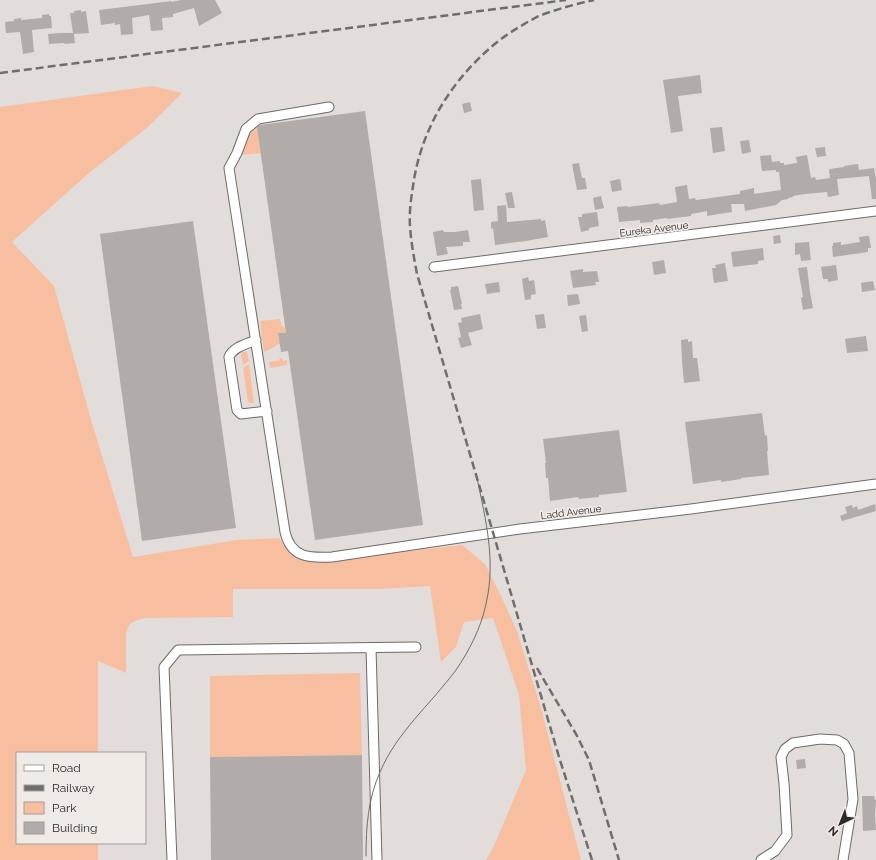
<svg xmlns="http://www.w3.org/2000/svg" width="876" height="860" viewBox="0 0 876 860" font-family="Raleway,sans-serif">
<style>
.green{fill:#f7bfa0}
.building{fill:#b1aca9}
.lines{fill:none;stroke-linecap:round;stroke-linejoin:round}
.minor-casing{stroke:#6f6a67;stroke-width:11}
.minor{stroke:#fff;stroke-width:9}
.tram{stroke:#706d6c;stroke-width:1}
.rail{stroke:#706d6c;stroke-width:2.5;stroke-dasharray:8 4;stroke-linecap:butt}
.labels{text-anchor:middle;dominant-baseline:central;stroke-width:3.5;stroke-linejoin:round;paint-order:stroke}
.street-label{font-size:10px;fill:#2c2a29;stroke:#f0eae7}
</style>
<rect width="100%" height="100%" fill="#e2ddda"/>
<path class="green" d="M152 86 182 93 148 127 90 172 12 242 54 286 92 423 133 557 237 540 279 538C288 552 296 562 314 562L462 545 485 564 502 598 517 631 541 708 581 860H486L494 846 526 770 519 695 493 618 464 622 456 647 441 662 430 586 379 589H233V617L148 618C135 620 129 621 126 634V673L98 661V753H17V843H98V860H0V107Z
M257 126 261 153 242 155 240 152 248 133 253 127Z
M280 319 282 327H285L286 333H278L280 344 276 345V346L264 352 260 321Z
M242 352H247L249 361 243 365 241 355Z
M279 358H282L283 361 287 360V365L270 368 269 362 280 360Z
M249 364 254 403H250L248 402 243 368Z
M360 673 362 755 210 757V676Z"/>
<path class="building" d="M181 0H215L222 13 199 26 194 8 173 14V17L162 18 163 30 151 31 149 15 132 18 133 34 121 35 120 24 115 25V23L101 25 99 10 164 2 171 1V2Z
M81 10V12L86 11 89 33 74 34 75 43 65 44 64 43 49 44 48 34 61 33H73L70 13H74V11Z
M49 14V16H51L52 28 32 30 34 52 23 54 20 32 6 33 5 22 14 21V19L21 18V20L42 18V15Z
M700 75 702 93 678 96 683 131 671 133 663 80Z
M470 102 472 111 464 113 462 104Z
M365 111 423 525 315 540 288 351 281 352 278 333H286L257 127 260 125Z
M722 127 725 151 713 153 710 128Z
M749 140 751 152 742 154 740 141Z
M825 147 826 156 817 157 815 148Z
M771 155 772 162 780 161V163H784V165L797 163 796 157 807 155 811 178 815 177 816 180 830 178 829 170 830 169 844 167V166L858 164 859 170 874 168 876 179V199H872L869 176 837 179 839 195 828 197 827 192 805 194 793 196V197L788 198V199L782 200 776 205 745 211 744 204H731L732 212 718 214 707 216V211L691 214V216L667 219V218L653 220V222L640 223V220L619 222 617 207 627 206 628 207 659 203 660 205 677 202 675 187 687 185 689 199 695 198 696 200 740 194V191L754 188V194L781 190 779 172H776V170L762 171 760 156Z
M579 163 582 178H585L587 189 577 190 572 164Z
M481 179 484 210 474 211 471 180Z
M620 179 622 190 612 192 610 181Z
M512 192 515 208H508L505 193Z
M601 196 604 208 595 210 593 198Z
M506 205 507 222 541 219V221L545 220 548 237 526 241 495 245 493 228 491 229V222L498 221 497 206Z
M597 212 599 226 589 228V230L581 232 578 217H582V214Z
M193 221 236 528 142 541 100 234Z
M443 230 444 232H455L468 230 470 242H463V246L446 247 448 254 437 256 433 232Z
M780 235 781 243 774 244 773 236Z
M867 236H869L871 248H868V252L833 257 832 246H833V243L841 242V245L860 242 859 237Z
M809 242 811 260 801 261 800 254 795 255V243Z
M763 248 764 260 758 261V264L733 267 731 252Z
M664 260 666 273 654 275 652 262Z
M725 263 728 281 714 283 712 268H716L715 265Z
M836 265 838 280 828 282V279H823L821 267Z
M807 267 810 292 813 308 803 310 801 298 803 297 798 268Z
M583 269V272L597 271 599 282H595L596 285 573 288 570 271Z
M528 277 529 281 534 280 536 294 531 295V299L525 300 522 279Z
M873 281 875 290 862 292 861 283Z
M499 282 500 292 487 294 485 284Z
M458 286 462 304H461L462 309 454 310 450 290H451V287Z
M578 294 580 304 568 306 567 295Z
M480 314 483 329 468 333 472 345 461 348 458 338 461 337 458 323 462 322 461 318Z
M544 314 546 328 537 329 535 315Z
M586 315 588 331 582 332 579 316Z
M866 336 868 351 847 353 845 339Z
M688 339V342L692 341 693 358H697L700 381 684 383 682 361 681 340Z
M762 413 765 436 767 435 768 451H767L769 475 741 478V479L721 482V480L693 484 685 422Z
M619 430 627 492 599 495V497L579 499 578 497 550 501 548 478H546L545 463H546L543 439Z
M875 504 876 511 842 521 840 516 847 513 845 507 852 505 853 508 857 506 858 510Z
M362 755 363 860H211L210 757Z
M805 759 806 768 797 769 796 760Z
M862 796H874L875 800H876L875 815 876 830 863 831Z"/>
<g class="lines">
<defs>
<path id="minor" d="M329 107 258 119 246 129 237 153 229 168 285 532C291 558 309 558 332 557L520 529 691 509 876 484
M434 267 876 211
M256 340C247 344 233 347 229 357L237 410 241 414 267 411
M371 648 377 860
M172 860 164 667 178 650 416 647
M761 860 775 851 787 835 784 783 781 757 785 749 793 743 820 739 837 740 844 744 849 753 853 799 843 860"/>
</defs>
<use href="#minor" class="minor-casing"/>
<use href="#minor" class="minor"/>
<path class="tram" d="M366 856C366 827 368 799 380 772 397 732 430 705 456 670 469 651 481 628 486 604 496 561 486 521 477 478"/>
<path class="rail" d="M0 73 566 0
M537 668 541 675 576 734 589 760 619 860
M592 860 559 757 417 274C414 258 411 242 410 226 409 213 411 199 413 186 421 129 451 80 496 43 507 34 519 27 531 20 534 19 536 17 539 16 557 9 576 4 594 0"/>
</g>
<g class="labels">
<g class="street-label">
<text transform="translate(654 229) rotate(-7)">Eureka Avenue</text>
<text transform="translate(571 512) rotate(-7)">Ladd Avenue</text>
</g>
</g>
<rect x="16" y="752" width="130" height="92" fill="#f0eae7" stroke="#a29d9b"/>
<rect x="24" y="765" width="20" height="6" fill="#ffffff" stroke="#a29d9b"/>
<text x="52" y="772" font-size="12" fill="#2c2a29">Road</text>
<rect x="24" y="785" width="20" height="6" fill="#706d6c" stroke="#a29d9b"/>
<text x="52" y="792" font-size="12" fill="#2c2a29">Railway</text>
<rect x="24" y="802" width="20" height="12" fill="#f7bfa0" stroke="#a29d9b"/>
<text x="52" y="812" font-size="12" fill="#2c2a29">Park</text>
<rect x="24" y="822" width="20" height="12" fill="#b1aca9" stroke="#a29d9b"/>
<text x="52" y="832" font-size="12" fill="#2c2a29">Building</text>
<g transform="translate(840 824) rotate(223)" stroke="#f0eae7" stroke-width="3" paint-order="stroke">
<path d="M0-3L7 15L0 10L-7 15Z" fill="#2c2a29"/>
<text y="-6" font-size="11" font-weight="bold" text-anchor="middle" fill="#2c2a29">N</text>
</g>
</svg>
